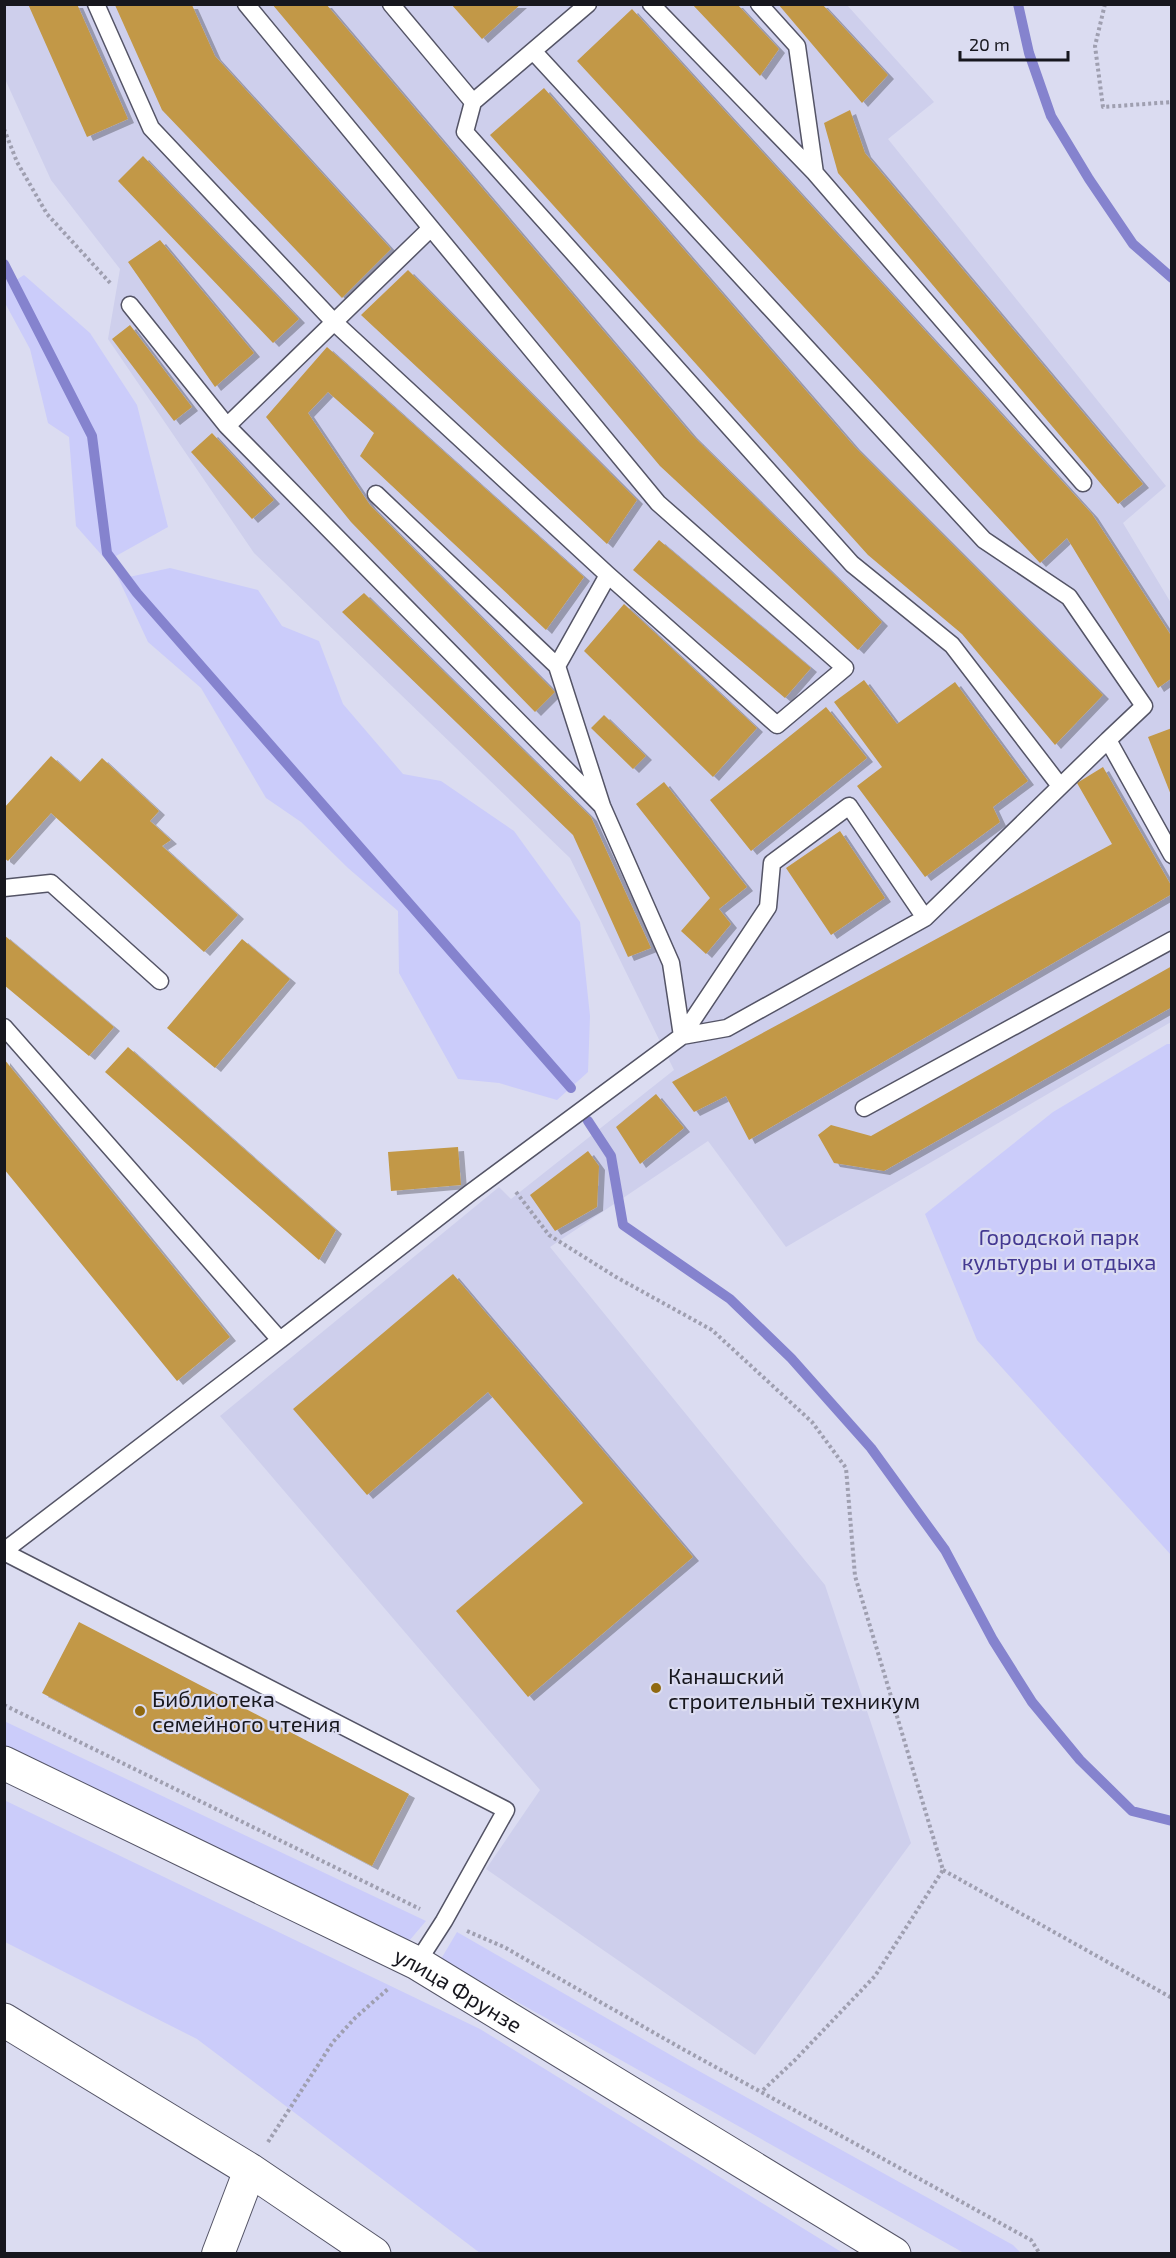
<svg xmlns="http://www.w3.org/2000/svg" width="1176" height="2258" viewBox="0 0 1176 2258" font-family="'Exo 2',sans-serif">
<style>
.built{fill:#cecfec}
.green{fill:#cbccfa}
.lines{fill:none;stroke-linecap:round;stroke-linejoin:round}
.stream{stroke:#8583ce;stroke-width:10}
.building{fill:#c29846;filter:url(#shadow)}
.lane-casing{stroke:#545466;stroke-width:19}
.street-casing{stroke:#545466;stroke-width:34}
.secondary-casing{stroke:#545466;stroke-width:35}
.highway-casing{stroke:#545466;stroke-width:35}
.path{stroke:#9f9fb0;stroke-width:4;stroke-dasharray:3 3;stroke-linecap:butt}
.lane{stroke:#fff;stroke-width:16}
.street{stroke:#fff;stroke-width:32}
.secondary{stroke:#fff;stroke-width:33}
.highway{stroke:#fff;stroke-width:33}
.poi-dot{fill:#906910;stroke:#dbdcf1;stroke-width:2}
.labels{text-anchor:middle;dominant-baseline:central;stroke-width:4.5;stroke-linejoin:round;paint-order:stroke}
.park-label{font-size:22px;fill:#443992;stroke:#dbdcf1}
.poi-label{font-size:22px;fill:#17171e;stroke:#dbdcf1;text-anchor:start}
.street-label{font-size:22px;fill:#17171e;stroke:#dbdcf1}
</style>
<defs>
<filter id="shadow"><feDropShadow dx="6" dy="4" stdDeviation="0" flood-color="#0004"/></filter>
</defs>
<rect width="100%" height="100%" fill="#dbdcf1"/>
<path class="built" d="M4 5H847L934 102 888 139 1166 486 1123 523 1171 603V1022L786 1247 708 1141 550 1247 825 1585 911 1843 755 2055 486 1869 540 1790 220 1416 499 1187 511 1199 674 1070 570 858 254 553 108 339 120 269 51 180 5 79Z"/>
<path class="green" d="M24 275 90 333 137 405 168 527 116 556 129 577 170 568 258 590 282 626 319 641 343 704 403 774 441 781 514 831 580 922 590 1016 588 1072 557 1100 499 1083 458 1079 399 973 398 911 348 868 301 822 266 798 201 688 148 642 114 569 76 526 69 437 48 423 30 349 5 303V280L13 282Z
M1167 1044H1171V1555L977 1340 925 1214 1053 1112Z
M4 1721 426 1921 409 1941 5 1753Z
M4 1800 480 2029 843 2253H480L197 2039 5 1942Z
M457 1932 688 2065 1013 2245 1021 2253H964L441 1959Z"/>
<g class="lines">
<path class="stream" d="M1018 4 1029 53 1051 116 1089 179 1133 244 1172 278
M4 264 92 436 107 553 137 593 571 1088
M588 1121 611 1156 623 1225 730 1299 791 1358 871 1448 945 1550 993 1640 1032 1702 1080 1760 1132 1811 1172 1821"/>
</g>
<path class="building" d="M28 4H77L128 119 87 137Z
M272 4H326L691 434 882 622 858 650 660 466Z
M451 4H521L482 39Z
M692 4H737L779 49 760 76Z
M778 4H822L888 75 862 103Z
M115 5H192L215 56 391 249 342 298 162 110Z
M632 9 1092 514 1172 637V678L1158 688 1067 538 1040 563 577 61Z
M544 88 854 446 1103 695 1055 745 962 634 868 555 490 135Z
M850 110 865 153 1143 484 1118 504 838 173 824 123Z
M143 156 299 319 273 343 118 181Z
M160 240 254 353 215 387 128 262Z
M408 270 637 500 607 544 361 315Z
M130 325 192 407 174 421 112 339Z
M327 347 584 577 546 630 360 456 374 433 328 392 308 413 370 505 555 692 535 712 351 522 266 417Z
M212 433 274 500 252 519 191 452Z
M659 540 811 668 785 698 633 570Z
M364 593 591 817 651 948 628 957 573 835 342 612Z
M624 604 757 728 713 777 584 651Z
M864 680 897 724 955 682 1028 781 993 807 1000 822 925 877 857 786 882 767 834 702Z
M826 707 867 758 751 851 710 800Z
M604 715 646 756 633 769 591 728Z
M1172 728V795H1171L1148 737Z
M51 756 80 782 102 758 159 811 150 821 171 840 162 846 238 915 204 952 51 813 8 861 4 858V808Z
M1103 767 1172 887V894L749 1140 726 1096 694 1112 672 1082 1112 844 1077 783Z
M664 782 747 887 719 909 731 924 706 954 681 931 710 898 636 804Z
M840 831 885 898 831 935 786 868Z
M4 935 114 1027 89 1056 4 985Z
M242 939 290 979 215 1068 167 1028Z
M1172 966V1007L884 1171 834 1163 818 1135 831 1125 871 1136Z
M128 1047 336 1230 319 1260 105 1072Z
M4 1059 230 1337 177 1381 4 1169Z
M656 1094 684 1128 640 1164 616 1127Z
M458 1147 461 1185 391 1191 388 1152Z
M588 1151 599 1166 597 1207 555 1231 530 1195Z
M453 1274 693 1557 528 1697 456 1611 583 1503 488 1392 367 1495 293 1409Z
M79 1622 409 1794 372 1866 42 1693Z"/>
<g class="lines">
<defs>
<path id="lane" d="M96 4 151 128 334 322 608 575 777 725 845 668 658 503 246 4
M391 4 473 102 588 4
M651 4 815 173
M759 4 797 46 815 173 1083 483
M534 52 984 540 1069 597 1144 706 1108 740
M473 102 465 132 852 564 952 645 1060 786
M130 305 227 426 602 806
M227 426 431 228
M376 494 557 666 602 806 671 963 682 1036
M557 666 608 575
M4 888 51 883 160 981
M4 1027 280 1340 4 1551
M682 1036 727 1028 925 918 1108 740 1172 855
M864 1108 1172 940
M280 1340 470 1193 682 1036 768 907 772 863 849 806 925 918
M4 1552 506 1810 444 1921 417 1963"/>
<path id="street" d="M218 2254 250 2170"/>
<g id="secondary">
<path id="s1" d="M4 1763 417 1963 894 2254"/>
</g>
<path id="highway" d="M4 2020 250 2170 374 2254"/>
</defs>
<use href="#lane" class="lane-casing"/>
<use href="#street" class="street-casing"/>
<use href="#secondary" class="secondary-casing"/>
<use href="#highway" class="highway-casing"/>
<path class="path" d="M1105 4 1095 46 1103 107 1172 102
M4 129 17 162 47 214 112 285
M516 1192 549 1235 616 1277 712 1330 812 1422 846 1468 855 1576 943 1870 875 1976 795 2060 761 2092
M4 1705 420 1909
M943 1870 1172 1998
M467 1931 504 1947 679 2047 1031 2240 1040 2254
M268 2142 333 2042 355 2018 389 1988"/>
<use href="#lane" class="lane"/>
<use href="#street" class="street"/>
<use href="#secondary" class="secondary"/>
<use href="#highway" class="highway"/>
</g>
<g class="poi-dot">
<circle cx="656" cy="1688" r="6"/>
<circle cx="140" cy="1711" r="6"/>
</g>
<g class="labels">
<g class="park-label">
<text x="1059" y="1236">Городской парк<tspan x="1059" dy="25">культуры и отдыха</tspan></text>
</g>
<g class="poi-label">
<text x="668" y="1675">Канашский<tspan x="668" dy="25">строительный техникум</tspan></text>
<text x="152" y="1698">Библиотека<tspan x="152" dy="25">семейного чтения</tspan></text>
</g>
<g class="street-label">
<text stroke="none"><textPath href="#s1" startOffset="508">улица Фрунзе</textPath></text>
</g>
</g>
<rect width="1176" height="2258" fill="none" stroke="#17171e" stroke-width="12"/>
<path d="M960 51v9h108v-9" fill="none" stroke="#17171e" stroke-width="3"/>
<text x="969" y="51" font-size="18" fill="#17171e" stroke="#dbdcf1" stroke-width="4.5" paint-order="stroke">20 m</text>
</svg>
